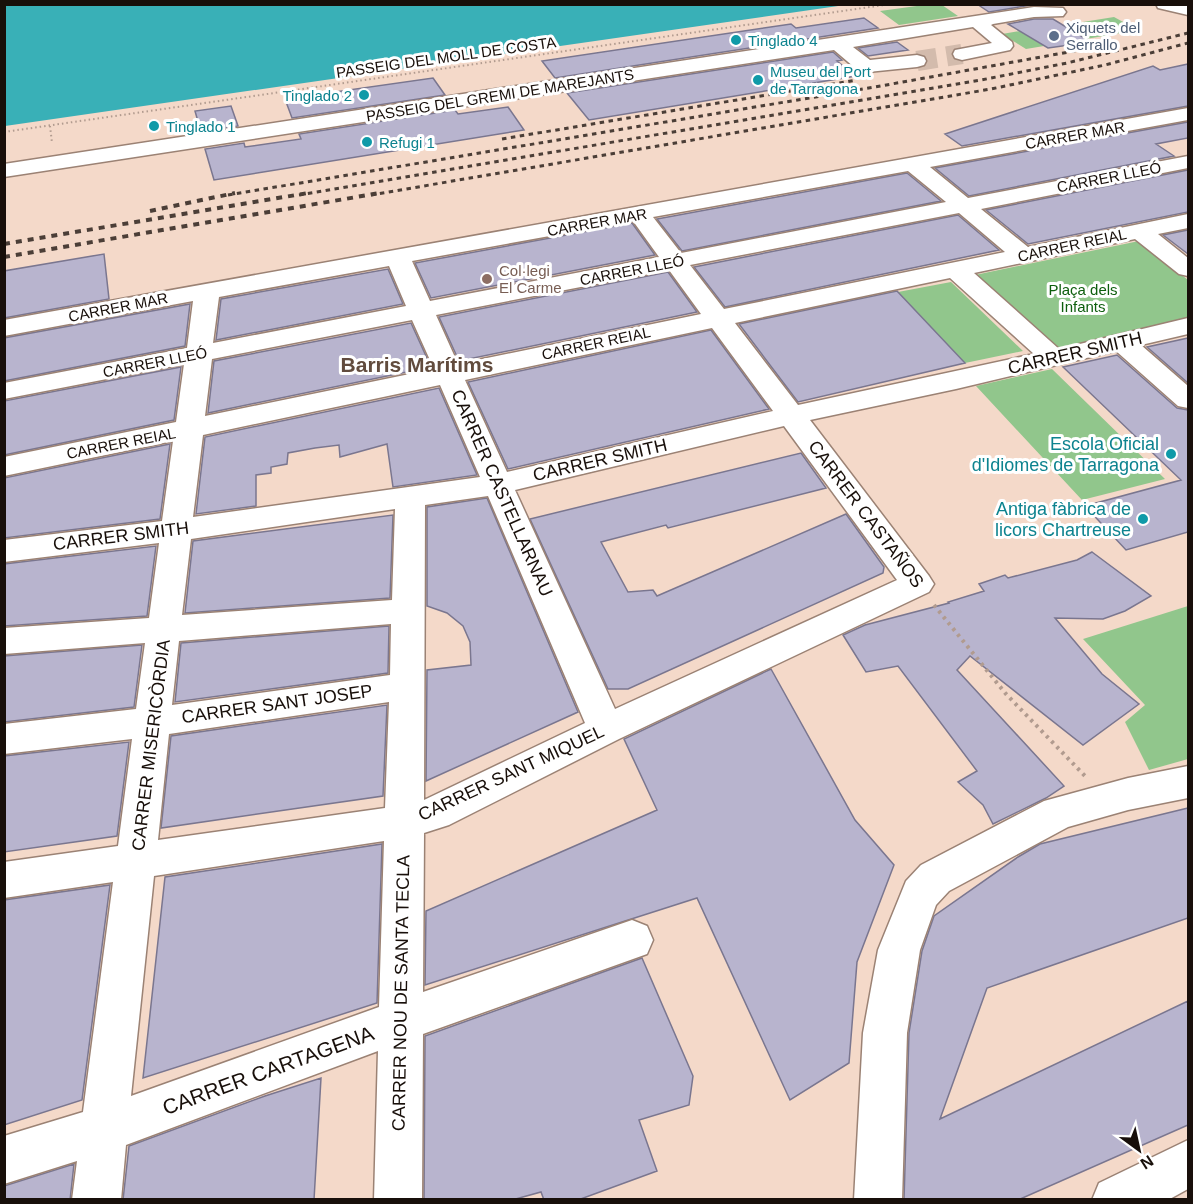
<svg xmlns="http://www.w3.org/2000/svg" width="1193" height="1204" viewBox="0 0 1193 1204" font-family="Helvetica,sans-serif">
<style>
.green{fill:#91c68c}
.water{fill:#39b0b7}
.building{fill:#b8b4ce;stroke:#7a768f;stroke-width:1.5}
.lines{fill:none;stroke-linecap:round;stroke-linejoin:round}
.minor-tunnel{stroke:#d3bbac;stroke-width:20;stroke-dasharray:20 10;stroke-linecap:butt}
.minor-casing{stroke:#9b8274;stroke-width:3}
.path-far1{stroke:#b19b8f;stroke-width:2;stroke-dasharray:1.5 3;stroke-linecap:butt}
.path{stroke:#b19b8f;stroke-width:4;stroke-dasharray:3 4.5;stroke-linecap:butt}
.minor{fill:#fff;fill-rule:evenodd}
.rail-far1{stroke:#4b3e37;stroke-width:3;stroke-dasharray:4.5 4.5;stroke-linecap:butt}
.rail{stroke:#4b3e37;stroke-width:4;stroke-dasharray:6 6;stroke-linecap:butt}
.service-dot{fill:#5c6f8a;stroke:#fff;stroke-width:2}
.culture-dot{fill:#0f9aa8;stroke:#fff;stroke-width:2}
.education-dot{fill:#8d6e63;stroke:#fff;stroke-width:2}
.labels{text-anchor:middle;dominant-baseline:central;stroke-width:6;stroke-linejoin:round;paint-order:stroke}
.far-service-label{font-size:15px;fill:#4e5e75;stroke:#fff;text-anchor:start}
.far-culture-label{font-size:15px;fill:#0d838f;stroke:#fff;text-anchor:start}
.far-street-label{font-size:15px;fill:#180f0a;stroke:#fff}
.far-education-label{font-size:15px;fill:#785e54;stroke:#fff;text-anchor:start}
.far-park-label{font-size:15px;fill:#0d5e0d;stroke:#fff}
.street-label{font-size:18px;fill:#180f0a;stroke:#fff}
.culture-label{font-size:18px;fill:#0d838f;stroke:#fff;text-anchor:end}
.quarter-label{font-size:21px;font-weight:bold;fill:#614b3d;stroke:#fff}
.near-street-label{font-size:21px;fill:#180f0a;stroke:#fff}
</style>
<rect width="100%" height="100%" fill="#f4d9c9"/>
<path class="green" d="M924 5H942L958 16 899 25 880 11Z
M1114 17 1138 30 1086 39 1064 25Z
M1020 31 1044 46 1026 49 1002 34Z
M1139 241 1188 280V319L1055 350 975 275Z
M951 282 1023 351 965 363 898 292Z
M1052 369 1165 479 1082 500 976 386Z
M1188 606V759L1149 770 1125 722 1145 705 1083 639Z"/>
<path class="water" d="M5 4H845V5L5 126Z"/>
<path class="building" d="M977 4H1030L1031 5 989 12Z
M864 18 878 28 555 78 542 61 791 24 796 28Z
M1034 19H1053L1091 42 1048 48 1008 24Z
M897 42 908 50 868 56 858 48Z
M833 52 842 60 837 61 856 76 589 120 567 93Z
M1188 64V106L962 146 945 134 1153 66 1160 70Z
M433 78 445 95 292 118 285 99Z
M231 106 238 126 201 132 195 111Z
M508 107 524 130 214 180 205 149 244 143 245 147 301 139 299 134 455 110 458 114Z
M1188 122V138L1156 144 1174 156 969 196 935 168Z
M1188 170V212L1028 244 986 210Z
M907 173 941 201 682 251 657 219Z
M958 215 999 250 725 307 694 267Z
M632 223 655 255 431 298 415 263Z
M1188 230V254L1163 235Z
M104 254 109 299 4 318V271Z
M388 269 403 304 216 340 221 299Z
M668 272 697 312 459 361 439 317Z
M897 291 965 363 798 402 739 324Z
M190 304 185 346 4 381V338Z
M411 323 431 367 208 413 214 361Z
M711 330 769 409 508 469 468 382Z
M1188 338V383L1147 347Z
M1117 355 1177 408 1188 410V532L1126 550 1085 506 1181 480 1063 367Z
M181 367 174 420 4 455V401Z
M439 388 477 475 393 487 387 444 340 457 339 445 315 448 288 453 287 464 271 467V473L256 475V506L196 514 205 437Z
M170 444 160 519 4 538V478Z
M801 453 826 488 668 528 666 525 601 542 628 592 653 590 657 596 846 514 884 567 883 573 628 689H608L530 519Z
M487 498 578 712 426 781 427 670 471 665 470 642 463 626 447 613 427 606V507Z
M393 515 390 598 185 613 193 541Z
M156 546 147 616 4 626V564Z
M1092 552 1151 596 1125 611 1103 619 1055 618 1102 674 1139 704 1083 745 970 656 957 670 1064 786 1046 798 993 824 983 805 958 782 977 771 898 666 866 672 843 635 865 625 949 603 948 602 984 591 979 584 1005 575 1008 578 1077 560Z
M389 626 388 673 175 702 181 643Z
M142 645 134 707 4 722V656Z
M771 669 855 820 894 865 857 962 849 1063 790 1100 697 898 425 985 426 911 657 810 624 739Z
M387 705 383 796 161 828 171 736Z
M129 742 117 836 4 852V756Z
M1188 808V918L987 988 940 1119 1188 1001V1125L1018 1200H904L909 1033 922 951 934 916 1018 857 1040 844Z
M382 844 377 1003 143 1078 165 877Z
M110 885 82 1100 4 1125V900Z
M642 958 693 1076 689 1105 639 1120 657 1171 578 1200H544L541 1192 512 1200H424L425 1036Z
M321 1078 314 1200H123L129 1146 265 1096Z
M74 1164 70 1200H4V1186Z"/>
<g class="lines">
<path class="minor-tunnel" d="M917 61 962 54"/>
<defs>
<path id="minor" d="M1156 4 1188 5V15L1158 8Z
M1034 7 1063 8 1066 12 1063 16 1034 17 993 24 991 25 1012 42 1013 46 1010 50 962 60 955 58 953 54 955 50 992 43 973 27 853 47 870 60 917 55 924 57 926 61 924 65 917 67 868 72 854 67 834 50 4 177V164Z
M1188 108V120L930 167 968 198 1188 156V168L981 209 1028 247 1188 214V228L1158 234 1188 258V276L1179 274 1135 239 974 273 1059 349 1188 318V334L1141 345 1188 386V408L1178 406 1116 351 956 389 810 420 929 576 934 584 929 592 619 739 449 825 424 833 423 992 632 920 647 926 653 940 647 954 423 1034 422 1200H374L378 1051 126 1145 121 1200H72L77 1161 4 1184V1136L83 1112 113 882 4 898V862L118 846 132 739 4 754V724L136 709 145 643 4 654V628L149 618 159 543 4 562V540L162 521 173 441 4 476V457L176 422 184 364 4 399V383L187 348 193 301 4 336V320ZM908 171 946 202 681 253 653 217ZM959 213 1005 252 724 309 690 265ZM633 221 659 257 430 301 412 261ZM389 266 406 306 213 343 219 297ZM669 270 701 314 458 364 436 315ZM950 278 1034 354 798 405 735 323ZM412 320 434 369 205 416 212 359ZM712 328 773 411 507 472 465 380ZM440 385 480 477 193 517 203 435ZM784 426 897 580 615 709 515 490ZM488 496 585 723 424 800 425 505ZM395 509 392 600 182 615 191 539ZM391 624 390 675 172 705 179 641ZM389 702 385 808 158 840 169 734ZM384 841 379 1007 131 1096 154 876Z
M1188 766V798L1128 810 1068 827 949 891 936 905 920 950 907 1033 902 1200H854L863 1033 878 950 906 881 921 865 1044 801 1128 778Z
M1188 1140V1189L1168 1200H1092L1099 1183Z"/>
</defs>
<use href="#minor" class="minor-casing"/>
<path class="path-far1" d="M50 126 52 143
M4 132 891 4"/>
<path class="path" d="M934 605 1006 694 1085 776"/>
<use href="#minor" class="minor"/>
<path class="rail-far1" d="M502 139 857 80
M228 195 875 87 1113 44
M299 195 981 80 1067 63 1188 33
M371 195 991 89 1105 65 1188 43"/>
<path class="rail" d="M150 211 235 193
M4 244 308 193
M4 257 380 193"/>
</g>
<circle class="service-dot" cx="1054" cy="36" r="6"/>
<g class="culture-dot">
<circle cx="736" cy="40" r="6"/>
<circle cx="758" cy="80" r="6"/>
<circle cx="364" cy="95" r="6"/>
<circle cx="154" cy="126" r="6"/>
<circle cx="367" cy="142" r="6"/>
<circle cx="1171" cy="454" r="6"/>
<circle cx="1143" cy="519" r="6"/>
</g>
<circle class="education-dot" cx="487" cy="279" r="6"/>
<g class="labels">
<g class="far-service-label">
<text x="1066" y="27">Xiquets del<tspan x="1066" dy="17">Serrallo</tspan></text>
</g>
<g class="far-culture-label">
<text x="748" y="40">Tinglado 4</text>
<text x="770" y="71">Museu del Port<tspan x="770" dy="17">de Tarragona</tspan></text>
<text x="352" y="95" text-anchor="end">Tinglado 2</text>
<text x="166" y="126">Tinglado 1</text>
<text x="379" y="142">Refugi 1</text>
</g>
<g class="far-street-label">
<text transform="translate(446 57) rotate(-8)">PASSEIG DEL MOLL DE COSTA</text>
<text transform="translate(500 95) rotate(-9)">PASSEIG DEL GREMI DE MAREJANTS</text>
<text transform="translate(1075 135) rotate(-10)">CARRER MAR</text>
<text transform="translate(1109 177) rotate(-11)">CARRER LLEÓ</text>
<text transform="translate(597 222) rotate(-10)">CARRER MAR</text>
<text transform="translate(1072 245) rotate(-12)">CARRER REIAL</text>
<text transform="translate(632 270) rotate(-11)">CARRER LLEÓ</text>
<text transform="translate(118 307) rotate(-11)">CARRER MAR</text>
<text transform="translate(596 343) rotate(-12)">CARRER REIAL</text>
<text transform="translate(155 362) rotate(-11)">CARRER LLEÓ</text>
<text transform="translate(121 443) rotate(-11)">CARRER REIAL</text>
</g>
<g class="far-education-label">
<text x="499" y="270">Col·legi<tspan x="499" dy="17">El Carme</tspan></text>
</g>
<g class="far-park-label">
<text x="1083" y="289">Plaça dels<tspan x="1083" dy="17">Infants</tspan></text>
</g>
<g class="street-label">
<text transform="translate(1075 353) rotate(-13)">CARRER SMITH</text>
<text transform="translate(600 460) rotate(-13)">CARRER SMITH</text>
<text transform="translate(502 493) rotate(66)">CARRER CASTELLARNAU</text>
<text transform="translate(866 514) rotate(53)">CARRER CASTAÑOS</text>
<text transform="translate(121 536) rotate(-7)">CARRER SMITH</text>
<text transform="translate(277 704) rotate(-8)">CARRER SANT JOSEP</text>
<text transform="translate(151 745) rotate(-83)">CARRER MISERICÒRDIA</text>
<text transform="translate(511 773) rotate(-25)">CARRER SANT MIQUEL</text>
<text transform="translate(401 993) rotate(-89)">CARRER NOU DE SANTA TECLA</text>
</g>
<g class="culture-label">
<text x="1159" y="444">Escola Oficial<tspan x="1159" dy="21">d'Idiomes de Tarragona</tspan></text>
<text x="1131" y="509">Antiga fàbrica de<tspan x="1131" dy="21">licors Chartreuse</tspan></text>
</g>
<g class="quarter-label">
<text x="417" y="364">Barris Marítims</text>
</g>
<g class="near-street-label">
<text transform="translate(268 1070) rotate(-20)">CARRER CARTAGENA</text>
</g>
</g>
<rect width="1193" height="1204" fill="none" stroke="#180f0a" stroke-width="12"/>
<g transform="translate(1139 1150) rotate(147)" stroke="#ffffff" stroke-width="4.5" paint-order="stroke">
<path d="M0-4.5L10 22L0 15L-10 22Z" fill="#180f0a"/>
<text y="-9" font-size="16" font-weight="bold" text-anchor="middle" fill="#180f0a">N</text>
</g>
</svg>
